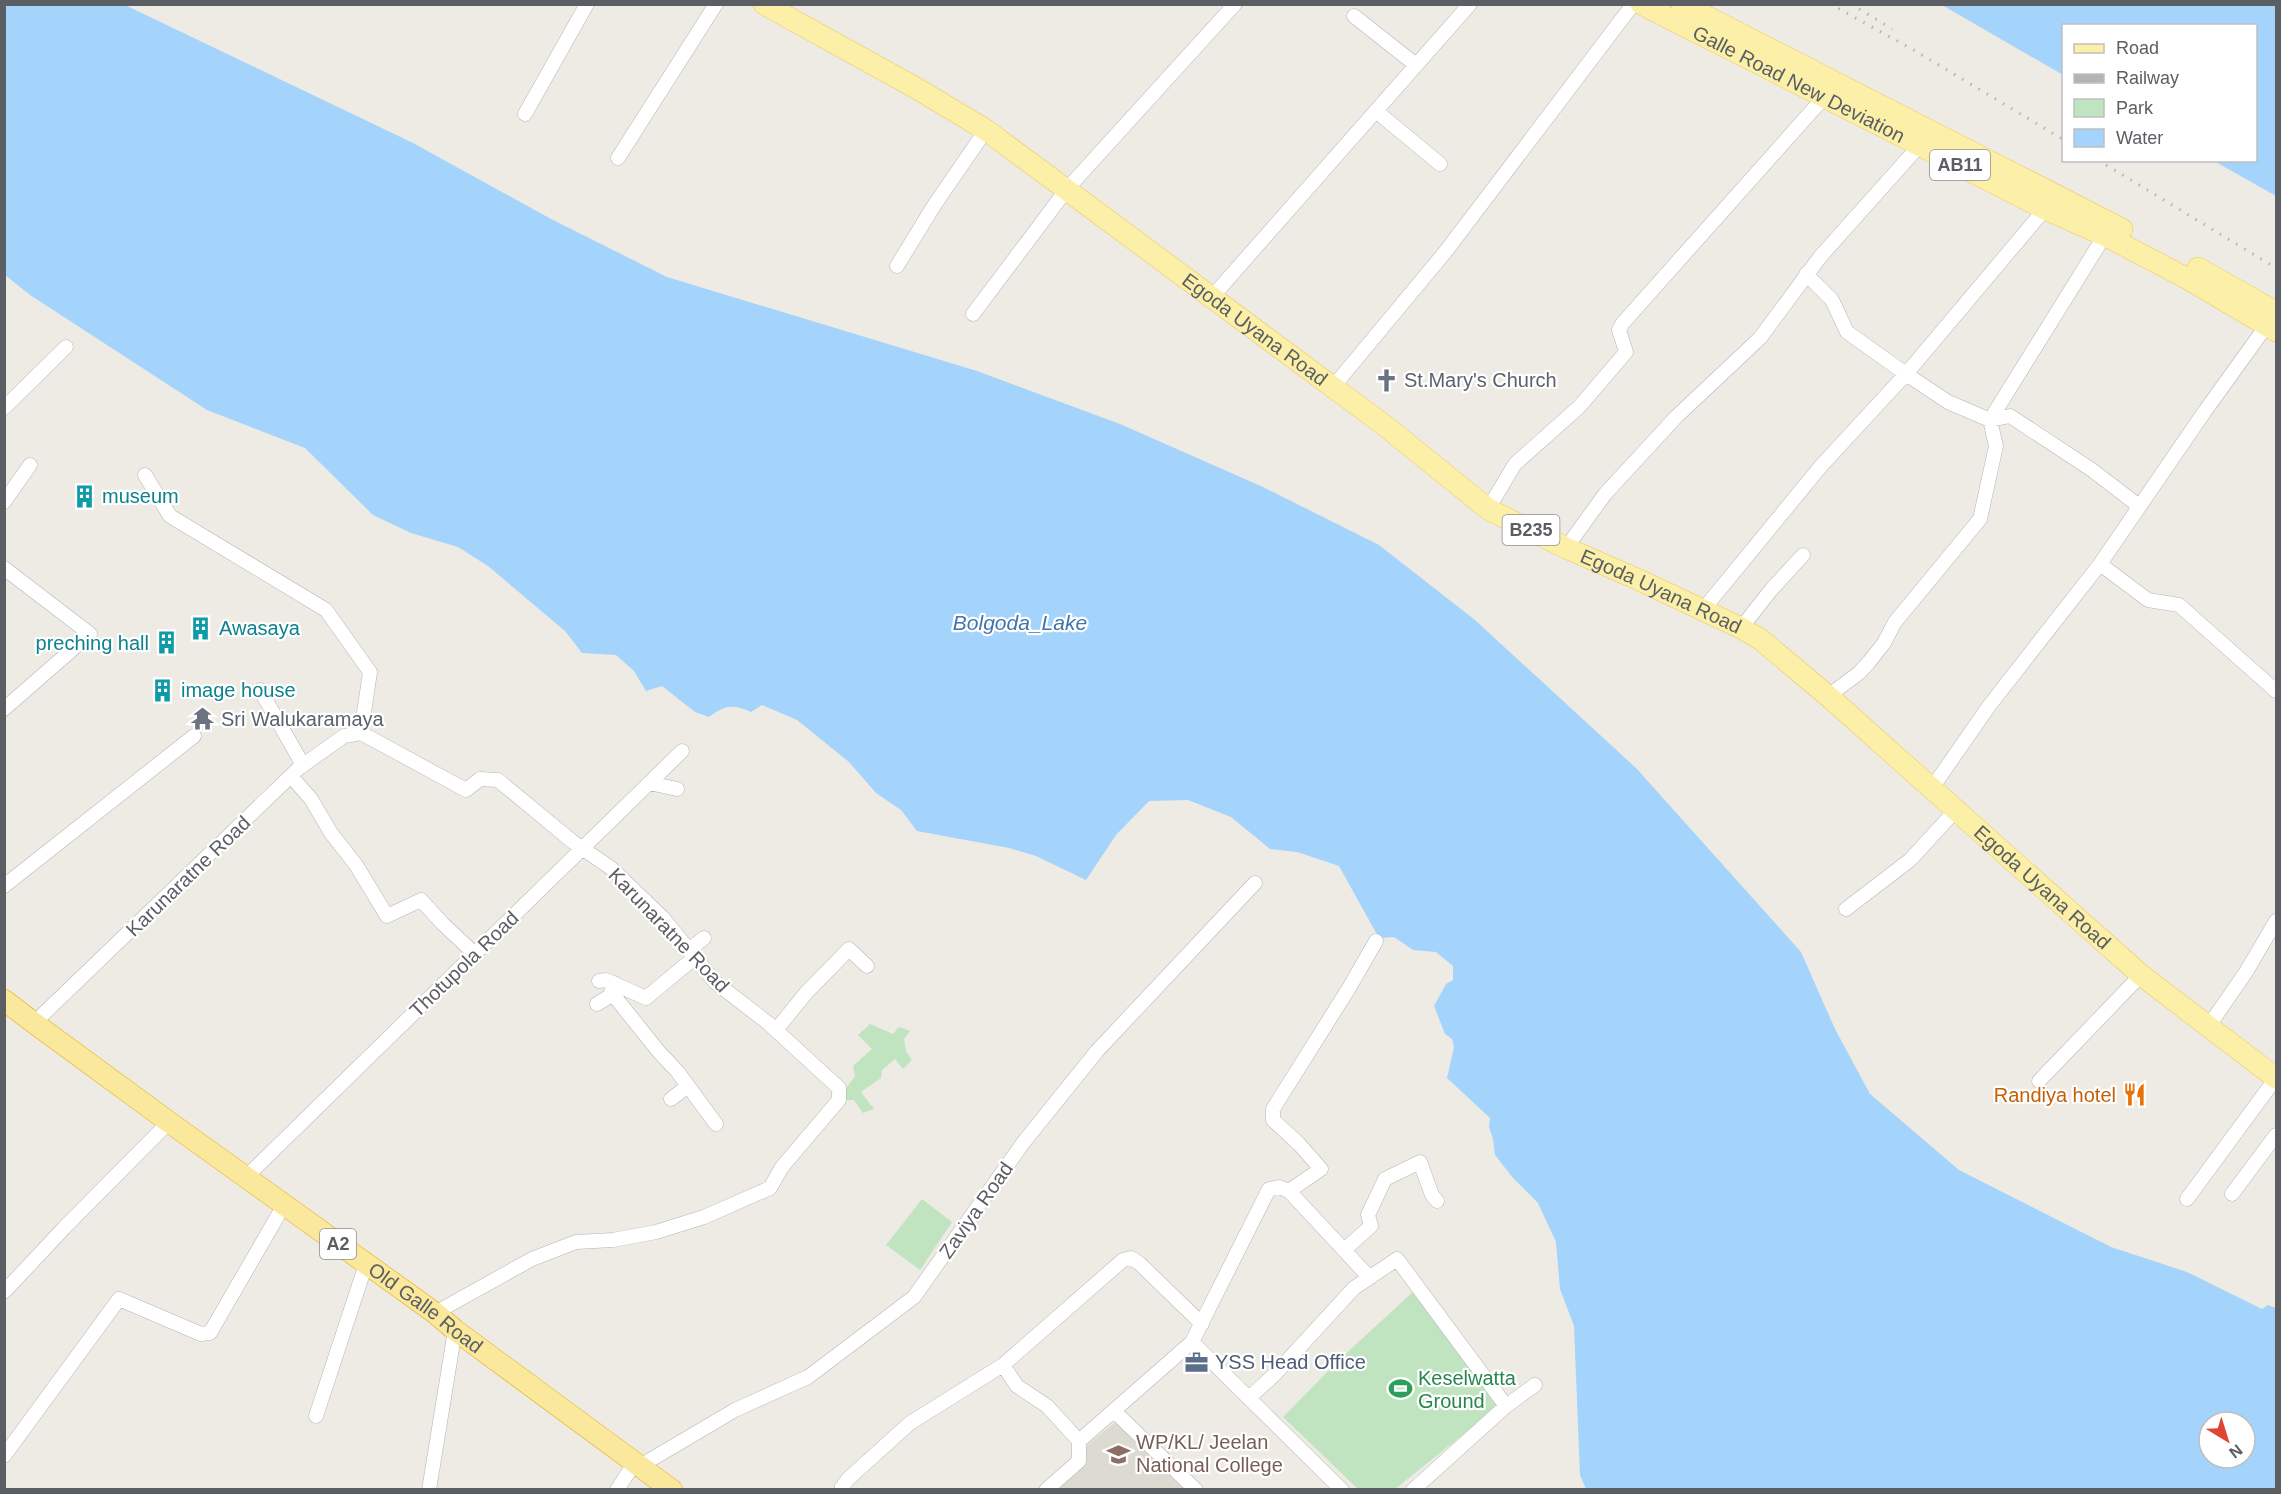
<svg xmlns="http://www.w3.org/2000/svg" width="2281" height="1494" viewBox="0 0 2281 1494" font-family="Arial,sans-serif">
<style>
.education{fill:#dddad1}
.green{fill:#c0e4c0}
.water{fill:#a4d4fc;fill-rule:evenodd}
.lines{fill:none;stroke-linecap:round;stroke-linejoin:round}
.minor-casing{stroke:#b3b5ba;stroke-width:15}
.primary-casing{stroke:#ecc75d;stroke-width:22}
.trunk-casing{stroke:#e7a609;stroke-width:22}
.minor{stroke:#fff;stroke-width:14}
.primary{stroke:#fcf0a9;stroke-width:21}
.trunk{stroke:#fae89c;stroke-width:21}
.rail{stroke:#b3b4b4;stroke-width:3;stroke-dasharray:1.5 8;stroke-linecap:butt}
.labels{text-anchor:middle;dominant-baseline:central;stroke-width:4.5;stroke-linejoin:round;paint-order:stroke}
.shield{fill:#fff;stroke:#8c8e92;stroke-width:1.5}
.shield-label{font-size:18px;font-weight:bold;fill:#5b5e63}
.street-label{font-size:20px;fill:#5b5e63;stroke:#fff}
.worship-label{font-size:20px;fill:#5b616d;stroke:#fff;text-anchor:start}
.culture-label{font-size:20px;fill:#0d838f;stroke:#fff;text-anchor:start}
.food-label{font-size:20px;fill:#c56008;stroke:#fff;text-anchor:end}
.service-label{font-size:20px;fill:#4e5e75;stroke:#fff;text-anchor:start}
.leisure-label{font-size:20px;fill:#27864d;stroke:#fff;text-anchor:start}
.education-label{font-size:20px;fill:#785e54;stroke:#fff;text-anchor:start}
.water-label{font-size:21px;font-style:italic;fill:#4274ad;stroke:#fff}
</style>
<rect width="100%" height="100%" fill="#edebe3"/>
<path class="education" d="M1118 1420 1190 1490H1050L1080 1463 1088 1444Z"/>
<path class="green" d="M870 1024 893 1034 899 1027 910 1031 904 1039 906 1052 912 1060 903 1069 895 1059 882 1070 881 1078 861 1092 874 1109 863 1113 854 1100H843L845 1090 855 1076 853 1066 872 1049 858 1035Z
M922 1199 952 1222 920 1270 886 1245Z
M1414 1291 1500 1405 1395 1489H1358L1283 1417 1340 1359Z"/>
<path class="water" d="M4 5H125L413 143 551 219 667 277 977 371 1120 424 1263 487 1379 545 1475 620 1636 768 1801 952 1835 1029 1870 1094 1959 1170 2111 1247 2187 1272 2262 1309 2268 1305 2276 1308V1489H1586L1580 1475 1574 1326 1560 1289 1556 1242 1538 1203 1513 1178 1495 1155 1493 1139 1489 1127 1490 1118 1447 1078 1454 1047 1452 1039 1445 1034 1434 1006 1446 984 1453 980V966L1436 952 1413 950 1394 937 1379 938 1339 866 1297 852 1270 849 1231 817 1188 800 1149 801 1116 835 1086 880 1036 856 1009 848 917 831 901 810 876 793 849 762 797 720 762 705 751 712C733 704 725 705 709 717L695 712 662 686 646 691 634 671 616 655 582 653 565 631 488 566 458 547 411 533 373 515 305 448 207 410 30 295 5 275ZM2209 1422H2245V1458H2209Z
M1942 5H2276V196L2214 161 2256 160V26H2064L2063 75Z"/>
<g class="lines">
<defs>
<path id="minor" d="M1354 16 1416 65
M1376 111 1440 164
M525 114 587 4
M618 158 716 4
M897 266 935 204 986 130
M1806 274 1832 300 1847 332 1906 374 1948 402 1990 420 2010 416 2092 470 2139 506
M1212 297 1470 4
M973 314 1067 189 1235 4
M1333 387 1446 251 1631 7 1636 4
M4 408 66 347
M145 475 170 516 326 610 370 672 361 733
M4 502 30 465
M1488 509 1515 464 1579 407 1626 352 1619 330 1622 324 1818 104 1826 92
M1566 548 1605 494 1676 417 1760 338 1820 257 1920 145
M2100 564 2148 600 2179 605 2276 691
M4 568 90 634 4 709
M1702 611 1821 466 1906 374 2045 209
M1741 628 1771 590 1803 555
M260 690 303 765
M1828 696 1859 673 1869 662 1884 643 1895 622 1980 519 1996 446 1990 420 2100 243 2111 232
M291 776 311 799 331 833 356 865 387 916 421 900 443 924 475 954
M649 783 677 789
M1932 788 1989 706 2100 564 2205 411 2267 325
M4 886 194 736
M1846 909 1910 860 1956 810
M689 950 704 938
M599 981 606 980 646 998 694 958
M614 983 610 996 615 997 659 1052 677 1071 716 1124
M597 1004 610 996
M34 1023 299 768 344 736 361 733 466 790 480 779 498 780 573 842 611 868 663 918 715 982 768 1023 839 1088V1100L782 1167 770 1188 704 1217 656 1232 613 1240 576 1242 532 1259 435 1313
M2208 1027 2246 972 2276 921
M776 1030 806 993 849 949 867 966
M2039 1081 2141 975
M671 1099 688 1086
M245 1178 682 751
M1289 1191 1369 1277
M2232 1194 2276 1135
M2187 1199 2276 1078
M1344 1250 1371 1226 1368 1215 1385 1179 1420 1162 1432 1195 1437 1201
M4 1292 64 1228 169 1122
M1192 1342 1342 1490
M1003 1365 1017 1386 1047 1406 1079 1441
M1249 1398 1275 1374 1354 1288 1397 1259 1506 1406
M1114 1411 1196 1490
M316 1416 366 1264
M4 1456 119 1299 201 1334 210 1333 284 1205
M640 1466 735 1410 808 1377 914 1297 1023 1143 1097 1051 1255 883
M429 1490 455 1330
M617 1490 635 1462
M844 1490 842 1487 848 1479 910 1423 1003 1365 1123 1260 1131 1258 1139 1263 1202 1324
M1046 1490 1079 1461V1441L1192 1342 1269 1189 1279 1187 1289 1191 1321 1169 1299 1144 1273 1120V1109L1349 988 1376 941
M1413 1490 1506 1406 1535 1385"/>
<g id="primary">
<path id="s1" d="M764 4 916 88 986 130 1384 425 1488 509 1566 548 1637 579 1741 628 1760 639 1828 696 2141 975 2276 1078"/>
<path id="s2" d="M1641 4 2045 209 2108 237 2188 279 2276 331"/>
<path d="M1682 4 2122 229"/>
<path d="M2198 268 2276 312"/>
</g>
<g id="trunk">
<path id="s3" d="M4 1000 34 1023 169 1122 435 1313 455 1330 672 1490"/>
</g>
</defs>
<use href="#minor" class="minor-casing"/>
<use href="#primary" class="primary-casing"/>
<use href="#trunk" class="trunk-casing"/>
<use href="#minor" class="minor"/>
<use href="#primary" class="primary"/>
<use href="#trunk" class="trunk"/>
<path class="rail" d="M1830 4 1912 49 2064 140
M1851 4 1892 29
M2098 160 2276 268"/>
</g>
<defs>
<symbol id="church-bare" viewBox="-9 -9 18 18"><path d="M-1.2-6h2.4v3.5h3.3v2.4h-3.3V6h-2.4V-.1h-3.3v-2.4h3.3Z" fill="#6b7280" stroke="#fff" stroke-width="2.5" paint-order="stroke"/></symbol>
<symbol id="building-bare" viewBox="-9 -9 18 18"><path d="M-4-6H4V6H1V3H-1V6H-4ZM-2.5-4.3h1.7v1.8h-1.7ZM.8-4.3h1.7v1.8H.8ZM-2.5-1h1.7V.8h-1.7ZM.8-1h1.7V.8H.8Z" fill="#0f9aa8" stroke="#fff" stroke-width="2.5" paint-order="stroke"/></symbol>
<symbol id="temple-bare" viewBox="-9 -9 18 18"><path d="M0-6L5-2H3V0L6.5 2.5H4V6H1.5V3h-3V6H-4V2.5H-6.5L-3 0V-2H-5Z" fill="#6b7280" stroke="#fff" stroke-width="2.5" paint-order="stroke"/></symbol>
<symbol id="restaurant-bare" viewBox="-9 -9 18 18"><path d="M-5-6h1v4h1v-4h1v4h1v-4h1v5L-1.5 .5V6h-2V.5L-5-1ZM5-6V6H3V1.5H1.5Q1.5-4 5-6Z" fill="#e8710a" stroke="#fff" stroke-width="2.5" paint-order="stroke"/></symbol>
<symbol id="office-bare" viewBox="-9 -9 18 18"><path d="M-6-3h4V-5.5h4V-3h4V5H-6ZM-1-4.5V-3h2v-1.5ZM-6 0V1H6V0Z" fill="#5c6f8a" stroke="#fff" stroke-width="2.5" paint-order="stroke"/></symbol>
<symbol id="stadium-bare" viewBox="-9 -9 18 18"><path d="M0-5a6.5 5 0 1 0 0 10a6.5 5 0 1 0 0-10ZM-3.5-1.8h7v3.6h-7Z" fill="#2e9e5b" stroke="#fff" stroke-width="2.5" paint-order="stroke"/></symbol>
<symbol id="school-bare" viewBox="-9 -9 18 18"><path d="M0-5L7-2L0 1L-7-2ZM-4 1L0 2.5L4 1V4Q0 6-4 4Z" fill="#8d6e63" stroke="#fff" stroke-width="2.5" paint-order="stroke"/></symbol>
</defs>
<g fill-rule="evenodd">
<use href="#church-bare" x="1370" y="364" width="33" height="33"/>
<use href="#building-bare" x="68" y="480" width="33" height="33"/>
<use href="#building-bare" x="184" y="612" width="33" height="33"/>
<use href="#building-bare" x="150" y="626" width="33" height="33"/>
<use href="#building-bare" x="146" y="674" width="33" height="33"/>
<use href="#temple-bare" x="186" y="702" width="33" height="33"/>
<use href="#restaurant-bare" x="2118" y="1078" width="33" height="33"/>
<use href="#office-bare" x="1180" y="1346" width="33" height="33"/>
<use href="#stadium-bare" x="1384" y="1372" width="33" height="33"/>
<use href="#school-bare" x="1102" y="1438" width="33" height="33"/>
</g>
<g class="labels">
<g class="shield">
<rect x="1930" y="150" width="60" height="30" rx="4.5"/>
<rect x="1502.5" y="515" width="57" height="30" rx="4.5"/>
<rect x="320" y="1229" width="36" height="30" rx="4.5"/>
</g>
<g class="shield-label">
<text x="1960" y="165">AB11</text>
<text x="1531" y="530">B235</text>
<text x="338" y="1244">A2</text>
</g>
<g class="street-label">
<text stroke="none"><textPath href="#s2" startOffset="177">Galle Road New Deviation</textPath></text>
<text stroke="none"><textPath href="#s1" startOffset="590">Egoda Uyana Road</textPath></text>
<text stroke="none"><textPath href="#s1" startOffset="1076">Egoda Uyana Road</textPath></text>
<text transform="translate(188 876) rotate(-44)">Karunaratne Road</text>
<text stroke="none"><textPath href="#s1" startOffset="1562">Egoda Uyana Road</textPath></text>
<text transform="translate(669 930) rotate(46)">Karunaratne Road</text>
<text transform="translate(464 964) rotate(-44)">Thotupola Road</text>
<text transform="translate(976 1210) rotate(-55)">Zaviya Road</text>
<text stroke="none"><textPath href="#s3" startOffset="522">Old Galle Road</textPath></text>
</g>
<g class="worship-label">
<text x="1404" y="380">St.Mary's Church</text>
<text x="221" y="719">Sri Walukaramaya</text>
</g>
<g class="culture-label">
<text x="102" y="496">museum</text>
<text x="219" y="628">Awasaya</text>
<text x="149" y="643" text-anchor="end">preching hall</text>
<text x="181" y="690">image house</text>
</g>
<g class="food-label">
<text x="2116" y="1095">Randiya hotel</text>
</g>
<g class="service-label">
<text x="1215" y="1362">YSS Head Office</text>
</g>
<g class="leisure-label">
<text x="1418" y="1378">Keselwatta<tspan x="1418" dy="23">Ground</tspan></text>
</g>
<g class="education-label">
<text x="1136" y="1442">WP/KL/ Jeelan<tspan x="1136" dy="23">National College</tspan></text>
</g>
<g class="water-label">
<text x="1020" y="622">Bolgoda_Lake</text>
</g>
</g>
<rect width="2281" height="1494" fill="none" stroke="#5b5e63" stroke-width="12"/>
<rect x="2062" y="24" width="195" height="138" fill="#ffffff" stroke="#bdbfc1" stroke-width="1.5"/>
<rect x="2074" y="44" width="30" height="9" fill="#fcf0a9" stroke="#bdbfc1" stroke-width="1.5"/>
<text x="2116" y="54" font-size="18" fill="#5b5e63">Road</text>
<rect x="2074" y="74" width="30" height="9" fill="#b3b4b4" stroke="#bdbfc1" stroke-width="1.5"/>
<text x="2116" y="84" font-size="18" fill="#5b5e63">Railway</text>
<rect x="2074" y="99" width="30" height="18" fill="#c0e4c0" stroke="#bdbfc1" stroke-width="1.5"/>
<text x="2116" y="114" font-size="18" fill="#5b5e63">Park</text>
<rect x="2074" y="129" width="30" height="18" fill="#a4d4fc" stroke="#bdbfc1" stroke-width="1.5"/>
<text x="2116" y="144" font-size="18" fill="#5b5e63">Water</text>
<g transform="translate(2227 1440) rotate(142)"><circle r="28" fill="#ffffff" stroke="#bdbfc1" stroke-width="1.5"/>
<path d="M0-4.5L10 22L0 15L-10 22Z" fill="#e24433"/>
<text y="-9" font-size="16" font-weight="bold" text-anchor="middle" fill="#5b5e63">N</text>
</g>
</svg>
